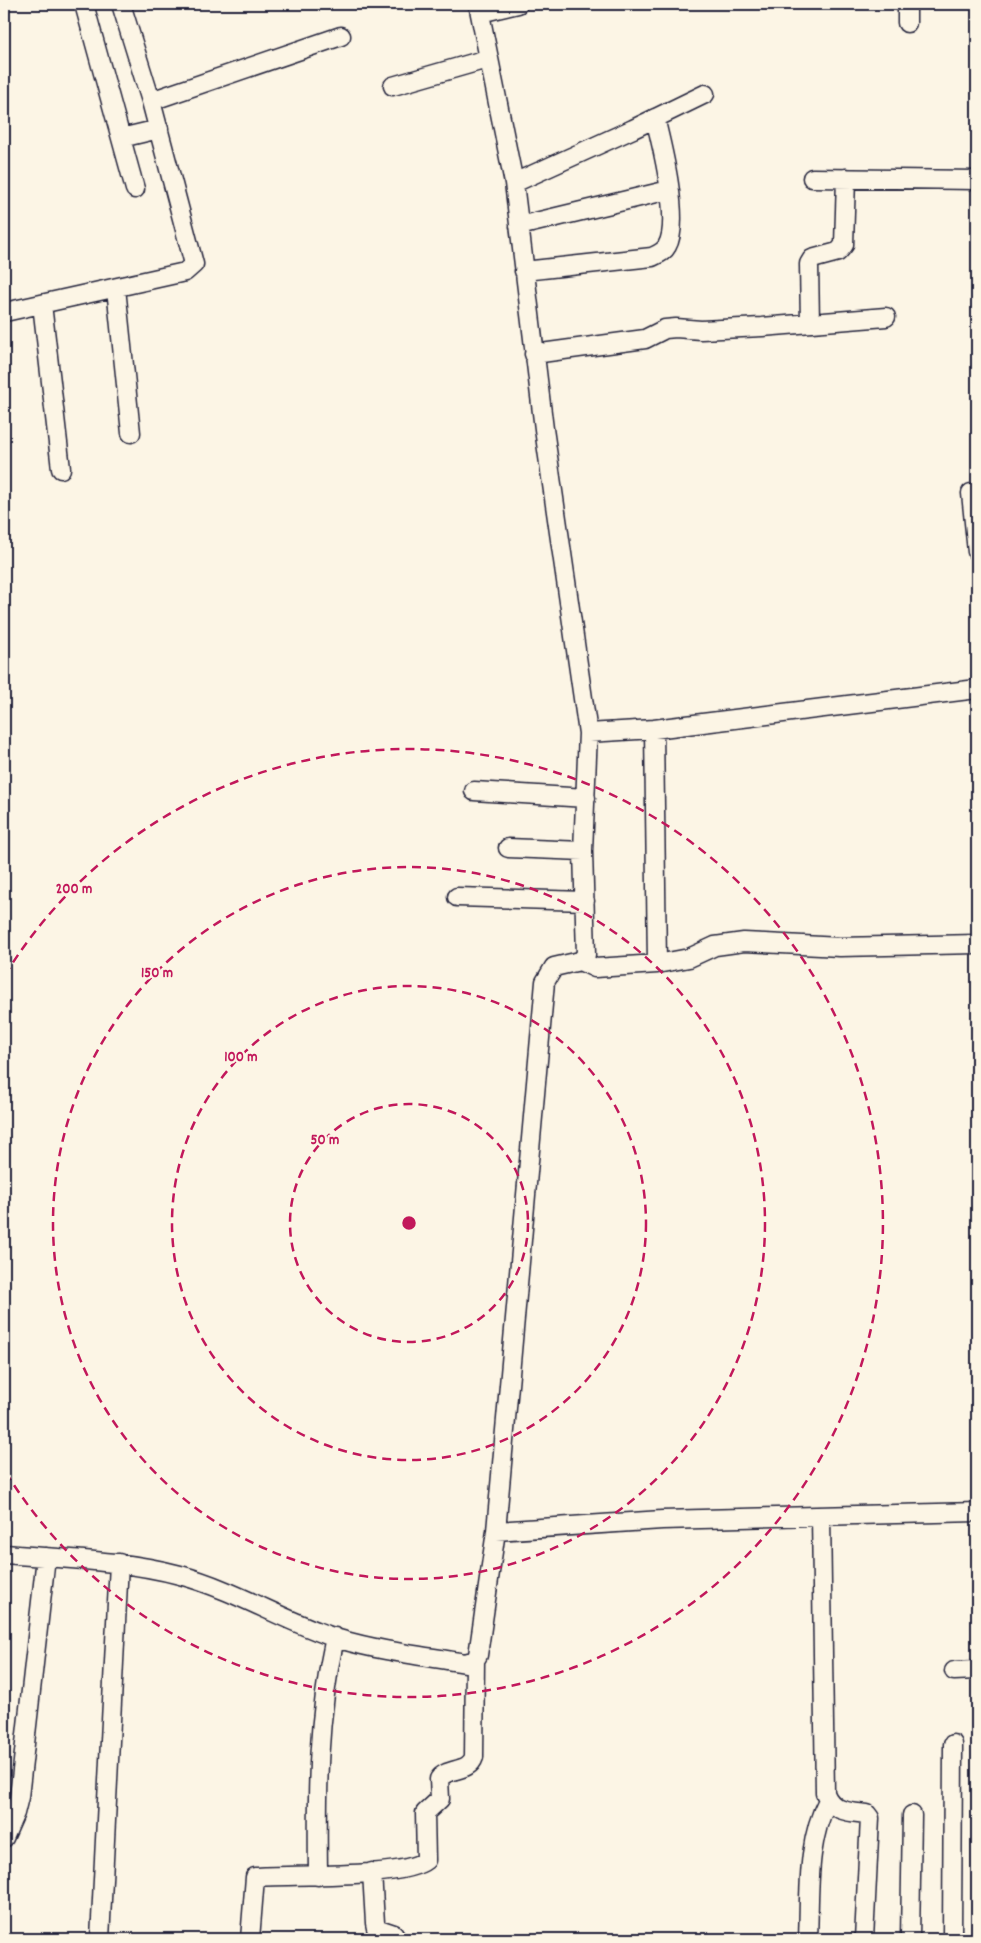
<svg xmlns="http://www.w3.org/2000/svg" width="981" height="1943" viewBox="0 0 981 1943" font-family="Dekko,sans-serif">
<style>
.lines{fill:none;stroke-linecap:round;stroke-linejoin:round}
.minor-casing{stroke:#22223b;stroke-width:21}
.minor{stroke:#fcf5e5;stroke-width:18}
.ring{fill:none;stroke:#c2185b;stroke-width:2.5;stroke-dasharray:9 6}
.centre{fill:#c2185b;stroke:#fcf5e5;stroke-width:2.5}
.ring-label{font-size:15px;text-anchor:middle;font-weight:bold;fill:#c2185b;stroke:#fcf5e5;stroke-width:4.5;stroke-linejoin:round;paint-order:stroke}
</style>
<rect width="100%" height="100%" fill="#fcf5e5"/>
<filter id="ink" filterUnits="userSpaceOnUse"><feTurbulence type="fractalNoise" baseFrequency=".02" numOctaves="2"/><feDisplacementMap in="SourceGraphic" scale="10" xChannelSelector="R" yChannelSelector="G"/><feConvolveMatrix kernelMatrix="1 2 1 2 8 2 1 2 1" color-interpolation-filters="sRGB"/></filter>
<g filter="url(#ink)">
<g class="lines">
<defs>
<path id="minor" d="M84 4 135 189
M907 4V23
M480 13 518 4
M393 86 487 59
M151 101 341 36
M121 138 159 129
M812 178 977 180
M514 183 633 129 705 94
M519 226 669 190
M524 271 652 257C658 254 664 252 667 246 681 222 662 146 655 118
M116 288 131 433
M42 304 61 469
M5 312 185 272 194 264 151 101 121 4
M810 323 809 264 812 259 838 252 844 245 846 178
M534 354 645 339 665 329 676 328 701 330 762 327 886 317
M971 493 977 552
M654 729 657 964
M588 733 654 729 977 689
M474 791 586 798
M508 848 583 851
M457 897 585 901
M580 961 595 968 657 964 689 958 715 946 744 942 840 947 977 944
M821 1516 825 1793C832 1812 849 1812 867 1814L870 1818 864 1939
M496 1531 662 1520 977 1512
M4 1554C63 1559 123 1560 180 1575 236 1590 285 1622 339 1639 379 1651 424 1656 465 1663L475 1660 478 1655 496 1531 545 982 554 967 580 961 586 955 583 851 588 733 544 429 514 183 478 4
M954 1671 977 1670
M4 1838 15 1813 19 1797 46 1557
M372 1872 375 1923 376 1928 394 1934 396 1939
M318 1876C317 1792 317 1719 335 1637
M100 1939 119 1563
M250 1939 255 1877C289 1874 403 1879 426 1860L425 1813 440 1799 439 1779C447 1767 469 1773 474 1757L475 1660
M808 1939C810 1893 806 1842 828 1800
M910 1939 912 1815
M952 1939 953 1744"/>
</defs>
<use href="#minor" class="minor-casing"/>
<use href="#minor" class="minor"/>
</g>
</g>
<g class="ring">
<circle cx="409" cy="1223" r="119"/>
<circle cx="409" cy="1223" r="237"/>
<circle cx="409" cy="1223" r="356"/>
<path d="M5 975A474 474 0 1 1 5 1471"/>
</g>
<circle cx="409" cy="1223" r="8" class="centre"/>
<g class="ring-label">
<text x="74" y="893">200 m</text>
<text x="157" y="977">150 m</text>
<text x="241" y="1061">100 m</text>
<text x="325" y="1144">50 m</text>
</g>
<rect width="981" height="1943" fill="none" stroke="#fcf5e5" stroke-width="20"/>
<rect x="10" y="10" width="961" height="1923" fill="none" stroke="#22223b" stroke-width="2" filter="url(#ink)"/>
</svg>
